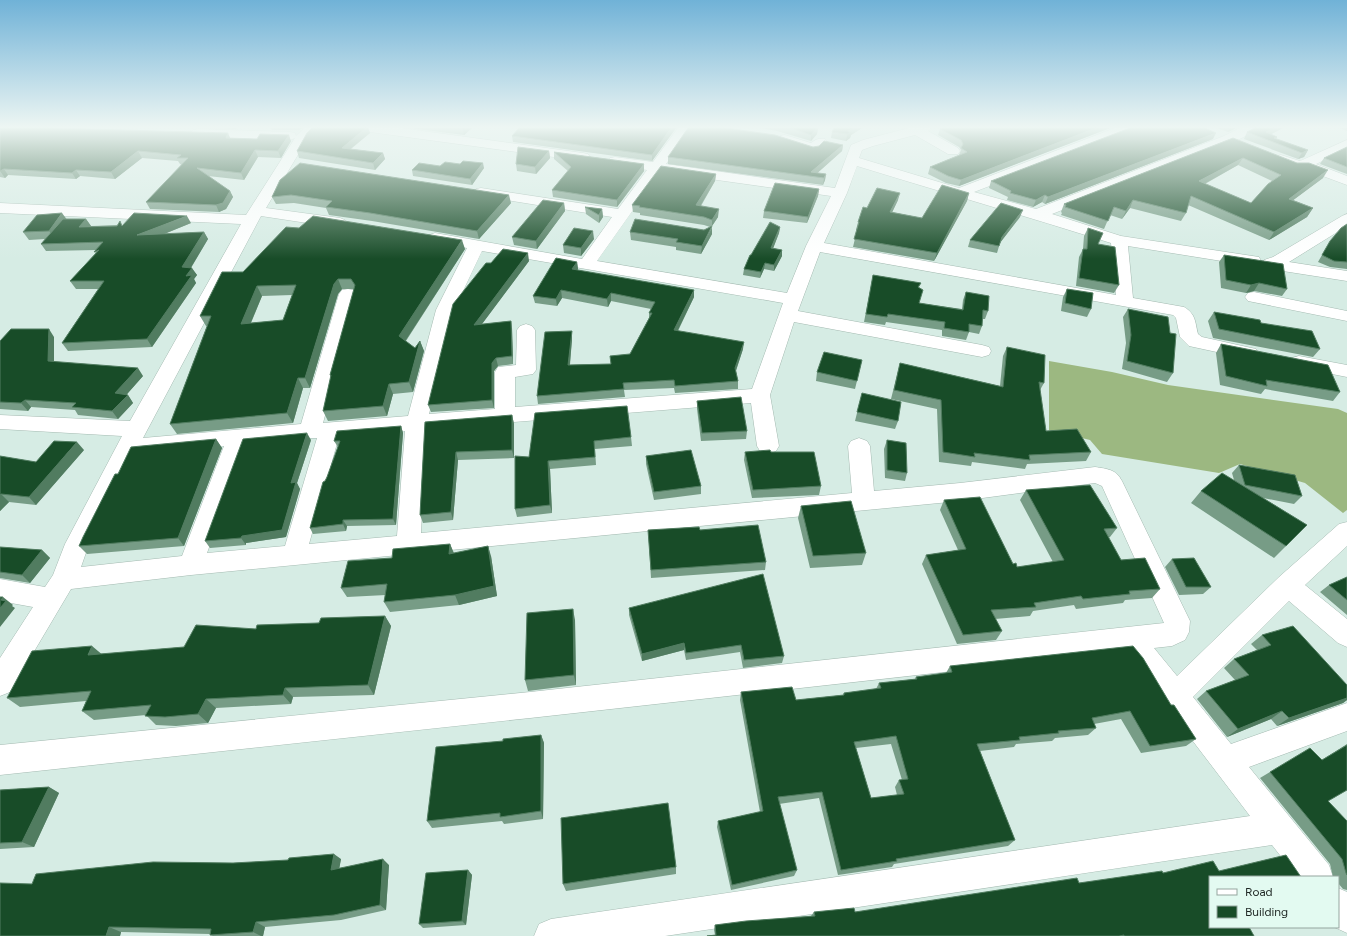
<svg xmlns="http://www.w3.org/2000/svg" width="1347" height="936" viewBox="0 0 1347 936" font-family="Figtree,sans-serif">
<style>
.forest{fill:#9cb881}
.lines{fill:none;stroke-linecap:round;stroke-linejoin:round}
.minor-casing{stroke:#a4bab1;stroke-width:1}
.minor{fill:#fff;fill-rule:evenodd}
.wall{fill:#779c86;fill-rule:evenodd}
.shaded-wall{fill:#517c60}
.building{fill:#184c28;stroke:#517c60;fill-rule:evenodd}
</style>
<rect width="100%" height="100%" fill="#d6ece4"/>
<path class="forest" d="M1049 361 1112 372 1168 385 1338 409 1347 413V510L1343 513 1305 483 1240 464 1219 473 1102 454 1090 440 1049 430Z"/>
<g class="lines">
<defs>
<path id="minor" d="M305 128H320L308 138 266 208 340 218 345 220 348 223 345 226 340 228 261 216 143 438 301 424 339 294 342 290 348 289 354 290 357 294 323 423 408 416 436 310 467 248 429 241 427 238 429 235 435 233 582 259 612 217 481 196 476 195 474 192 476 189 481 188 618 209 647 170 610 164 608 161 610 158 615 157 653 162 678 128H691L666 164 835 188 851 145 863 140 909 128H931L928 131 958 148 960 151 958 154H948L915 135 873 146 862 150 859 158 959 188 1115 128H1133L1132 131 974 192 1036 209 1224 136 1240 128H1256L1255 131 1234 142 1052 214 1121 236 1259 257 1261 261 1259 265 1253 266 1128 246 1133 298 1184 307C1196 314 1195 322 1198 334L1202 337 1256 349 1258 353 1256 357 1249 359 1189 346 1180 337 1176 318 1173 315 820 252 798 311 982 345 989 347 991 351 989 355 982 357 794 322 770 395 779 446 776 451 768 454 760 451 757 446 751 403 426 429 421 533 852 493 848 446 851 441 859 438 867 441 870 446 874 491 960 483 1095 467C1107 469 1116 469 1122 481L1190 621 1189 632 1185 640 1172 646 1154 648 1177 676 1279 577 1339 524 1347 522V546L1305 585 1347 619V647L1338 643 1289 601 1193 697 1231 744 1347 703V731L1249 767 1329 865 1333 877H1297L1272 845 665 936H534L539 924 551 919 1250 816 1125 652 530 718 0 775V745L530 692 1164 623 1102 486 1095 483 960 501 191 575 71 589 10 692 0 696V658L33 607 0 601V579L45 587 53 575 65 544 122 436 0 429V415L130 421 241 224 0 213V203L246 215 295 138 290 140 198 137 193 136 191 133 193 130 198 129 290 132 295 133 296 136ZM857 166C941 192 1026 216 1111 243L1116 295 824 243 847 193ZM660 172 831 196 806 246 787 293 597 261ZM482 251 783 303 752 389 515 407V377L533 374 536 370 535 330 532 326 526 324 520 326 517 330 516 365 498 367 495 372V409L429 414 454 310ZM405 431 397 536 309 544 339 436ZM310 438H317L285 546 207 553 246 444ZM224 446 182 556 81 567 89 544 135 454Z
M364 128H401L583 153 588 154 590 157 588 160 583 161 370 132 365 131Z
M785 135 811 143C816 139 819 138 825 139L827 142 818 151 813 152 780 142 778 139 780 136Z
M1347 140V149L1316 164 1347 176V185L1304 169H1295L1276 162 1274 159 1276 156 1281 155 1300 161Z
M1347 214V226L1289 262 1347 271V281L1270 269 1264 268 1262 264 1264 260 1273 257 1342 216Z
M1254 292 1347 311V321L1248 301 1245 297 1248 293Z
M1299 356 1347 365V377L1292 366 1289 362 1292 358Z
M1338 888 1347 892V933L1334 927H1338Z"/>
</defs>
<use href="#minor" class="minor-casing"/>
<use href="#minor" class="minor"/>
</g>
<path class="wall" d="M0 128 230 138 291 141 281 158 258 157 244 180 208 176 230 191 233 197 226 209 219 212 150 209 146 202 182 165 180 164 178 161 142 158 115 179 80 176 76 179 8 175 5 178 0 177Z
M209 128H236V129Z
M271 128H303L299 130H272Z
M312 128H368L370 133 351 149 383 153 385 159 375 170 299 158 297 151Z
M409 128H472L464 135Z
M676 128 652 161 513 142 512 136Z
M760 128H818L817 134 811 141 777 131Z
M833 128H862L851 135 850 138 846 141 831 138 832 132 834 129Z
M1110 128 959 186 946 183 928 174 930 167 959 155 961 150 959 147 938 135 940 129Z
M1217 128H1236L1228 132Z
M1283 128 1271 134 1277 137 1276 139 1308 150 1304 157 1298 159 1244 139 1247 132Z
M1340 128H1347V131Z
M1233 138 1323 178 1293 200 1313 208 1307 217 1269 240 1188 205 1186 213 1181 221 1130 208 1122 219 1110 215 1104 229 1061 215 1062 213 1061 212 1064 204ZM1238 165 1272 181 1251 203 1205 184Z
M1213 139 1045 204 1042 202 1033 207 1007 200 1008 197 989 188 991 181Z
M843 145 842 151 817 173 826 174 825 180 823 185 668 164V157Z
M1347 147V174L1320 164 1324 158Z
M549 151 550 158 536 174 517 171 516 164Z
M554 152 644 164V171L617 207 553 197 552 190 568 171 554 159Z
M440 166 484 168 472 185 413 176 412 170Z
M716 174 715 181 701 206 718 217 712 226V234L701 254 676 250V247L631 240 630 232 704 230 710 227 704 225 640 215V213L633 212 632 205Z
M280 180 511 203 479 239 372 221 329 215 326 208 294 203 276 204 272 197Z
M819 189 818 196 807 223 763 218 764 211Z
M969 193 967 201 934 261 853 247 857 230H856L858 222 867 208 898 200 892 212 922 218Z
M564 203 565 211 537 249 514 245 512 237Z
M585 207 602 209 603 217 599 223 586 214Z
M1020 217 1000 243 997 253 968 247 970 240Z
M66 219H86L91 226 191 223 164 234 204 232 208 239 191 268 197 275 194 279 196 283 152 347 68 351 62 343 98 289H76L70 281 95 254 96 250 46 251 41 244 45 239 29 240 23 232Z
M1347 224V269L1330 267 1318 262 1330 241Z
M780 227 779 233 773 248 782 250V256L774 271 764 269 760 278 743 275 744 269 751 255Z
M1088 228 1098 244 1119 285 1114 293 1076 286 1079 257 1083 249 1084 236Z
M594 239 581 256 564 253 563 245Z
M465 249 406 341 415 348 420 341 424 351 413 392 393 394 387 416 328 421 323 411 331 377 330 375 354 289H342L338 294 310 388H303L293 423 177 434 170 424 207 326H206L200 316 243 272ZM292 295 283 320 251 323 262 296Z
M1224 255 1287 289 1282 296 1254 291 1246 293 1221 288 1219 262Z
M529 261 482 324 512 328 513 364 498 366 494 371V408L431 412 428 405 491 263Z
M577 262 578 269 577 270 694 297 678 331 743 349 736 371 738 381V389L675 393 674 388 624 390 625 397 538 404 537 396 572 331V339L570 365 611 364 630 354 649 318V313L651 309 611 301 608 307 562 298 557 306 535 303 533 296Z
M873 275 921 283 919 287V303L962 309 963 300 966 292 988 311 985 319H982V326L979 334 969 332 966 340 942 336V330L886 322 885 325 864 322Z
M1067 289 1091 309 1087 317 1061 311 1063 297Z
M1128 309 1173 373 1167 382 1122 369 1126 343 1123 317Z
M1214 312 1261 323 1320 349 1313 357 1213 338 1208 321Z
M54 337V362L143 376 126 395H128L133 403 118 419 78 415 75 410 31 407 28 411 0 409V341Z
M1221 344 1340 392 1333 401 1265 389 1261 394 1220 385 1216 353Z
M1007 347 1044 383 1040 390 1046 431 1091 452 1086 461 1027 464 1025 469 972 462 971 466 939 462 937 409 891 399 900 363 1000 386 1003 356Z
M862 360 855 389 816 381 817 372Z
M862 393 898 421 895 429 855 421Z
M697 401 747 431 746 439 701 441 697 409Z
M535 413 631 437 632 446 595 449 596 465 550 469 552 513 517 517 515 509 529 457Z
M512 415 514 424V458L458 460 453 520 423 523 420 515 425 422Z
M401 426 403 433 396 525 347 526 346 531 313 534 310 528 338 447 334 441Z
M216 439 222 448 184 546 87 554 79 546 118 474Z
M311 440 297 483 300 489 286 537 246 543V545L210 548 205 541Z
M887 440 907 473 905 481 885 478 884 449Z
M84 450 36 505 9 502 0 511V456L36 462Z
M745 452 821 486 819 495 752 498 744 460Z
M646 456 701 486V494L654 500 646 464Z
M1239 465 1302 496 1294 504 1263 498 1307 525 1274 558 1191 503 1201 491 1234 480 1232 473Z
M1026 490 1117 528 1110 537 1108 538 1121 560 1160 589 1152 598 1125 600 1123 603 1076 609 1074 605 1033 611 1030 616 995 619 1002 631 996 640 957 644 922 564 926 555 958 550 940 510 944 500 1013 564 1017 567 1053 562 1020 500Z
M801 506 866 553 862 565 810 568 798 518Z
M648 530H700L766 562 765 570 651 578Z
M450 544 454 553 491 556 497 596 459 605 390 612 384 602 386 595 347 597 341 588 392 558Z
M0 547 42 550 50 558 30 583 0 578Z
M1172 559 1211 587 1203 594 1179 595 1165 567Z
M1347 577V615L1320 592 1329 585Z
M629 608 784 656 782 663 743 668 740 652 686 660 684 650 642 661 629 615Z
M385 616 391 626 374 695 293 697 291 704 216 708 208 723 176 726 156 725 146 715 94 720 82 711 86 701 20 707 7 698 101 654 184 647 256 629Z
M575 620 576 685 528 691 525 680Z
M1262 635 1347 685V700L1343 703 1277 726 1271 719 1227 737 1197 699 1206 691 1235 680 1224 668 1234 659 1257 650 1251 644Z
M950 666 1171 705 1196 739 1186 746 1141 753 1121 719 1094 724 1096 728 1088 735 1055 738 1052 741 1016 744 1014 747 980 751 1015 840 1008 846 894 864 892 867 838 875 819 798 779 804 797 870 794 876 731 890 717 827 718 821 760 812 740 700 741 692 796 700 843 695 844 693 876 689 879 683 915 679 916 677 946 673ZM891 744 902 780H899L895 787 897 795 871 798 856 748Z
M541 735 544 743 543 819 504 824 502 821 432 828 427 821 503 741Z
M1347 744V791V790L1328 801 1347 821V890L1343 889 1338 883V877H1333L1330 864 1260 778 1270 772 1322 760Z
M49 787 59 793 34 847 0 849V790Z
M341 859 339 868 389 865 386 910 341 920 265 927 263 936H213L210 935V934L121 932 120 936 32 884 233 863Z
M676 867V874L566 891 563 884Z
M468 870 472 875 466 925 423 928 419 924Z
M1163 873 1210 927H1253L1249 928 1254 936H706L715 935 714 930 715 925 811 916 814 912H855L1079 883Z"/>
<path class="shaded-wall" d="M366 128H368L370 133 344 154 342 148Z
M463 128H472L464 135 463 129Z
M671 128H676L652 161V155Z
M816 128H818L817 134 811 141V135Z
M853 128H862L851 135 850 138 846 141 848 131Z
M1096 128H1110L959 186 961 180Z
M1230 128H1236L1228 132Z
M1274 128H1283L1262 139 1266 132Z
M228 133 231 140 226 138Z
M1216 133 1213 139 1045 204 1048 197Z
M289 135 291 141 281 158 278 151Z
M843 145 842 151 813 177 811 172Z
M255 150 258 157 244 180 241 173Z
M1308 150 1304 157 1298 159 1302 153Z
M138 151 142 158 115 179 111 172Z
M549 151 550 158 536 174 535 167Z
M383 153 385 159 375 170 373 163Z
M1243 158 1238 165 1195 189 1199 181Z
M483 163 484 168 472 185 470 179Z
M644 164V171L617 207V200Z
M4 169 8 175 5 178 0 171Z
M76 170 80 176 76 179 72 173Z
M1328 170 1323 178 1284 207 1289 199Z
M716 174 715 181 696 213V205Z
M826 174 825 180 823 185 824 178Z
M819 189 818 196 807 223 808 217Z
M230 191 233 197 226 209 219 212 216 205Z
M900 193 898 200 889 219 890 212Z
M969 193 967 201 934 261 937 253Z
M509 195 511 203 479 239 477 231Z
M1045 195 1042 202 1033 207 1036 200Z
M1133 200 1130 208 1122 219 1126 211Z
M564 203 565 211 537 249 536 241Z
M1313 208 1307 217 1269 240 1274 232Z
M602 209 603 217 599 223V215Z
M719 209 718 217 712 226V234L701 254 702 246 712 228V220Z
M1023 210 1020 217 999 244 1002 237Z
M62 213 68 221 54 238 49 231Z
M187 216 191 223 142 243 137 235Z
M86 219 91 226 79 227Z
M780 227 779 233 771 254V248Z
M593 231 594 239 581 256V248Z
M204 232 208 239 187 274 192 268 197 275 194 279 196 283 152 347 147 339 182 267Z
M462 240 465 249 402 346 399 336Z
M782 250V256L774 271V265Z
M528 253 529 261 476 332 474 325Z
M577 262 578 269 573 277 572 269Z
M765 263 764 269 760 278 761 272Z
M338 279 342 289 338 294 310 388 305 378 334 284Z
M1259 283 1254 291 1246 293 1251 285Z
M257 286 262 296 246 334 241 324Z
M561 290 562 298 557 306 556 299Z
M694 290V297L674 338V330Z
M611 293V301L608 307 607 299Z
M511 321 512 328 513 364 512 356Z
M49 329 54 337V369L48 361Z
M572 331V339L569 373 568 365Z
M420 341 424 351 413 392 409 382Z
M744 342 743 349 734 376 735 368Z
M496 358 498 366 494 371V408L492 400V363Z
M138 368 143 376 121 401 115 393Z
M298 378 303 388 293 423 287 413Z
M389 384 393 394 387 416 383 406Z
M128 395 133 403 118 419 112 411Z
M25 400 31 407 28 411 21 403Z
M512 415 514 424V458L512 450Z
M401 426 403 433 396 525 393 519Z
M307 433 311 440 297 483 300 489 286 537 246 543V545L241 538 242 536 291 483Z
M216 439 222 448 184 546 178 538Z
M77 442 84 450 36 505 29 497Z
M456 452 458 460 453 520 451 512Z
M548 461 550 469 552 513 550 505Z
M1 494 9 502 0 511V495Z
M343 520 347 526 346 531 343 524Z
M450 544 454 554H449Z
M488 546 491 556 497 596 459 605 455 595Z
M42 550 50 558 30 583 22 575Z
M3 597 13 605 12 606 15 608 0 627V608L1 600Z
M573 609 575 620 576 685 574 675Z
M385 616 391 626 374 695 368 685Z
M684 643V650L642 661V654Z
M92 646 104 656 88 655Z
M285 688 293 697 291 704 283 695Z
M1347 698V700L1343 703 1277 726 1289 718Z
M206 699 216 708 208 723 198 714Z
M1282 711 1271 719 1227 737 1238 729Z
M541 735 544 743 543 819 541 811Z
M49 787 59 793 34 847 22 842Z
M334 854 341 859 338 876 331 870Z
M383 859 389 865 386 910 380 905Z
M468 870 472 875 466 925 462 921Z
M256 922 265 927 263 936H261L253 932Z
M109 927 121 932 120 936H106Z"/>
<path class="building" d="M0 128H53L228 133 226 138 257 139 260 134 289 135 278 151 255 150 241 173 197 168 230 191 223 203 216 205 146 202 188 158H177L181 155 138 151 111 172 76 170 72 173 4 169 0 171Z
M312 128H366L342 148 383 153 373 163 297 151 307 133Z
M519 128H671L652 155 512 136Z
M688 128H726L775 135 813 147 819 146 824 141 843 145 811 172 826 174 824 178 668 157Z
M791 128H817L811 135Z
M834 128H853L848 131 851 132 847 134 832 132Z
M942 128H1096L961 180 948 176 930 167 967 152 961 148 963 144 961 140 940 129Z
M1130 128H1205L1216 133 1048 197 1045 195 1036 200 1010 193 1011 191 991 181Z
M1255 128H1274L1266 132 1277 137 1274 138 1308 150 1302 153 1247 132Z
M1233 138 1297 163H1309L1328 170 1289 199 1313 208 1274 232 1191 196 1186 213 1133 200 1126 211 1114 207 1108 221 1065 207 1066 205 1064 204ZM1243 158 1281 175 1268 184 1251 203 1199 181Z
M518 147 549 151 535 167 516 164Z
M1347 147V167L1324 158Z
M554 152 644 164 617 200 552 190 571 167Z
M463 161 483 163 470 179 412 170 419 163 440 166 445 162 460 164Z
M300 163 509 195 477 231 370 213 326 207 332 201 291 195 272 197 280 180Z
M661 166 716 174 696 205 719 209 712 220 704 217 639 207 640 206 632 205Z
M775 183 819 189 808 217 764 211Z
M942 185 969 193 937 253 854 239 859 222H858L863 207 867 208 877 188 900 193 890 212 922 218Z
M543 200 564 203 536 241 512 237Z
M1001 203 1023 210 1002 237 999 246 970 240Z
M585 207 602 209 599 215Z
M62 213 49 231 23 232 37 215Z
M134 213 187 216 137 235 204 232 182 267 192 268 186 276 192 275 147 339 62 343 104 281H70L99 250 94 252 103 242 41 244 63 219H86L79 227 117 226 120 221 122 226Z
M313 216 462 240 399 336 415 348 420 341 409 382 389 384 383 406 323 411 331 375H330L355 285 351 279H338L334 284 305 378H298L287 413 170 424 211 316H200L222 272H243L286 227 299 228ZM296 285 283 320 241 324 257 286Z
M635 219 704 230 712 226 702 246 676 242 678 239 630 232Z
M770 222 780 227 771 248 782 250 774 265 765 263 761 272 744 269 750 255H751Z
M1347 224V262L1334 261 1322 255 1330 241 1341 228Z
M574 228 593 231 581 248 563 245Z
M1088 228 1103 233 1098 244 1115 247 1119 285 1079 278 1083 249H1087Z
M503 249 528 253 474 325 511 321 512 356 496 358 492 363V400L428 405 453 304 486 263H491Z
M1224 255 1283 264 1287 289 1259 283 1251 285 1226 280Z
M556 258 577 262 572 269 694 290 674 330 744 342 735 368 738 381 675 386 674 380 623 383 624 389 537 396 545 332 572 331 568 365 611 364 610 356 630 354 652 313H649L655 302 611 293 607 299 561 290 556 299 533 296Z
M873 275 921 283 918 287 923 290 919 303 963 310 966 292 989 296 988 311 983 310 982 326 969 324V332L944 328 945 322 888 314 887 317 866 314Z
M1067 289 1093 293 1091 309 1065 303Z
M1128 309 1168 317 1170 333 1176 334 1173 373 1127 361 1131 335Z
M1214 312 1260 320 1261 323 1312 331 1320 349 1219 329Z
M11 329H49L48 361 138 368 115 393 128 395 112 411 72 407 76 403 25 400 21 403 0 402V341Z
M1221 344 1328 365 1340 392 1266 380 1267 386 1226 376Z
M1007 347 1045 355 1044 383 1039 382 1046 431 1077 429 1091 452 1029 455 1030 460 974 453 975 457 943 452 941 400 894 390 900 363 1003 387Z
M824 352 862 360 857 381 817 372Z
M862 393 901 402 898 421 857 412Z
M741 397 747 431 702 433 697 401Z
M627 406 631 437 594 441 595 457 548 461 550 505 515 509V456L529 457 535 413Z
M512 415V450L456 452 451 512 420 515 425 422Z
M401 426 393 519 343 520V524L310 528 323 482 325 481 327 477 340 441H334L337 431Z
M307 433 291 483 296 482 282 530 242 536 241 538 205 541 243 439Z
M216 439 178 538 79 546 83 537 115 474H118L131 447Z
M887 440 906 443 907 473 887 470Z
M54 441 77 442 29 497 1 494 0 495V456L36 462Z
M691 450 701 486 654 492 646 456Z
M770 450 771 452H814L821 486 753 490 745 452Z
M1239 465 1295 475 1302 496 1245 485Z
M1222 473 1307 525 1286 546 1201 491Z
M1090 485 1117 528 1104 529 1121 560 1145 558 1160 589 1129 591 1130 594 1083 599 1081 596 1034 603 1036 607 991 610 1002 631 963 635 926 555 966 549 944 500 980 497 1013 564 1016 563 1017 567 1064 560 1026 490Z
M851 501 866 553 813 556 801 506Z
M758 525 766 562 651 570 648 530 699 527 700 530Z
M450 544 449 554 488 546 494 586 455 595 384 602 387 584 341 588 348 561 392 558 393 549Z
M0 547 42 550 22 575 0 572Z
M1194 558 1211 587H1186L1172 559Z
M763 574 784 656 744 660 741 645 686 653 684 643 642 654 629 608Z
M1347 577V600L1329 585Z
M0 597H3L1 600 6 601 0 608Z
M573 609 574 675 525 680 527 613Z
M385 616 368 685 285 688 283 695 206 699 198 714 165 717 145 716 151 705 82 711 91 691 7 698 32 651 92 646 88 655 184 647 196 625 256 629 257 625 319 623 321 618Z
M1293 626 1347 685V698L1289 718 1282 711 1238 729 1206 691 1249 675 1234 659 1271 645 1262 635Z
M1133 646 1143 658 1171 705H1174L1196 739 1150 746 1130 711 1092 718 1096 728 1058 731 1059 733 1019 737 1020 740 977 744 1015 840 896 859 897 861 841 870 822 792 778 797 797 870 732 885 718 821 763 811 741 692 792 687 796 700 844 695V693L881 688 879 683 917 679 916 677 952 672 950 666ZM896 736 908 779 899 780 904 794 871 798 854 742Z
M541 735V811L500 817V813L427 821 436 747 503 741V739Z
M1347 745V790L1328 801 1347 821V875L1346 873 1342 859 1270 772 1310 748 1322 760Z
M49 787 22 842 0 843V790Z
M668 803 676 867 563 884 561 818Z
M334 854 331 870 383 859 380 905 334 915 256 922 253 932 210 935 211 929 109 927 106 936H0V883L32 884 36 874 153 862 233 863 288 860 289 858Z
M1286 855 1301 877H1210V927H1249L1254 936H1124V935L1119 936H707L716 935 715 925 746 921 815 916 814 912 854 908 855 912 1077 878 1079 883 1162 871 1163 873 1213 861 1219 871Z
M468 870 462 921 419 924 426 873Z"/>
<linearGradient id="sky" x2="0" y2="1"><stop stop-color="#70b2d7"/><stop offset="0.49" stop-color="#edf6f3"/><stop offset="1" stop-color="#edf6f3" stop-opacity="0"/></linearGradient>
<rect width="1347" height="259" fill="url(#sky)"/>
<rect x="1209" y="876" width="130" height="52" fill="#e3faf1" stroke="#95a69f"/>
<rect x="1217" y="889" width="20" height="6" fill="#ffffff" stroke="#95a69f"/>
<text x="1245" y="896" font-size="12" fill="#1f2724">Road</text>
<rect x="1217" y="906" width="20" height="12" fill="#184c28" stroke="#95a69f"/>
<text x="1245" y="916" font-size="12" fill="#1f2724">Building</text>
</svg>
